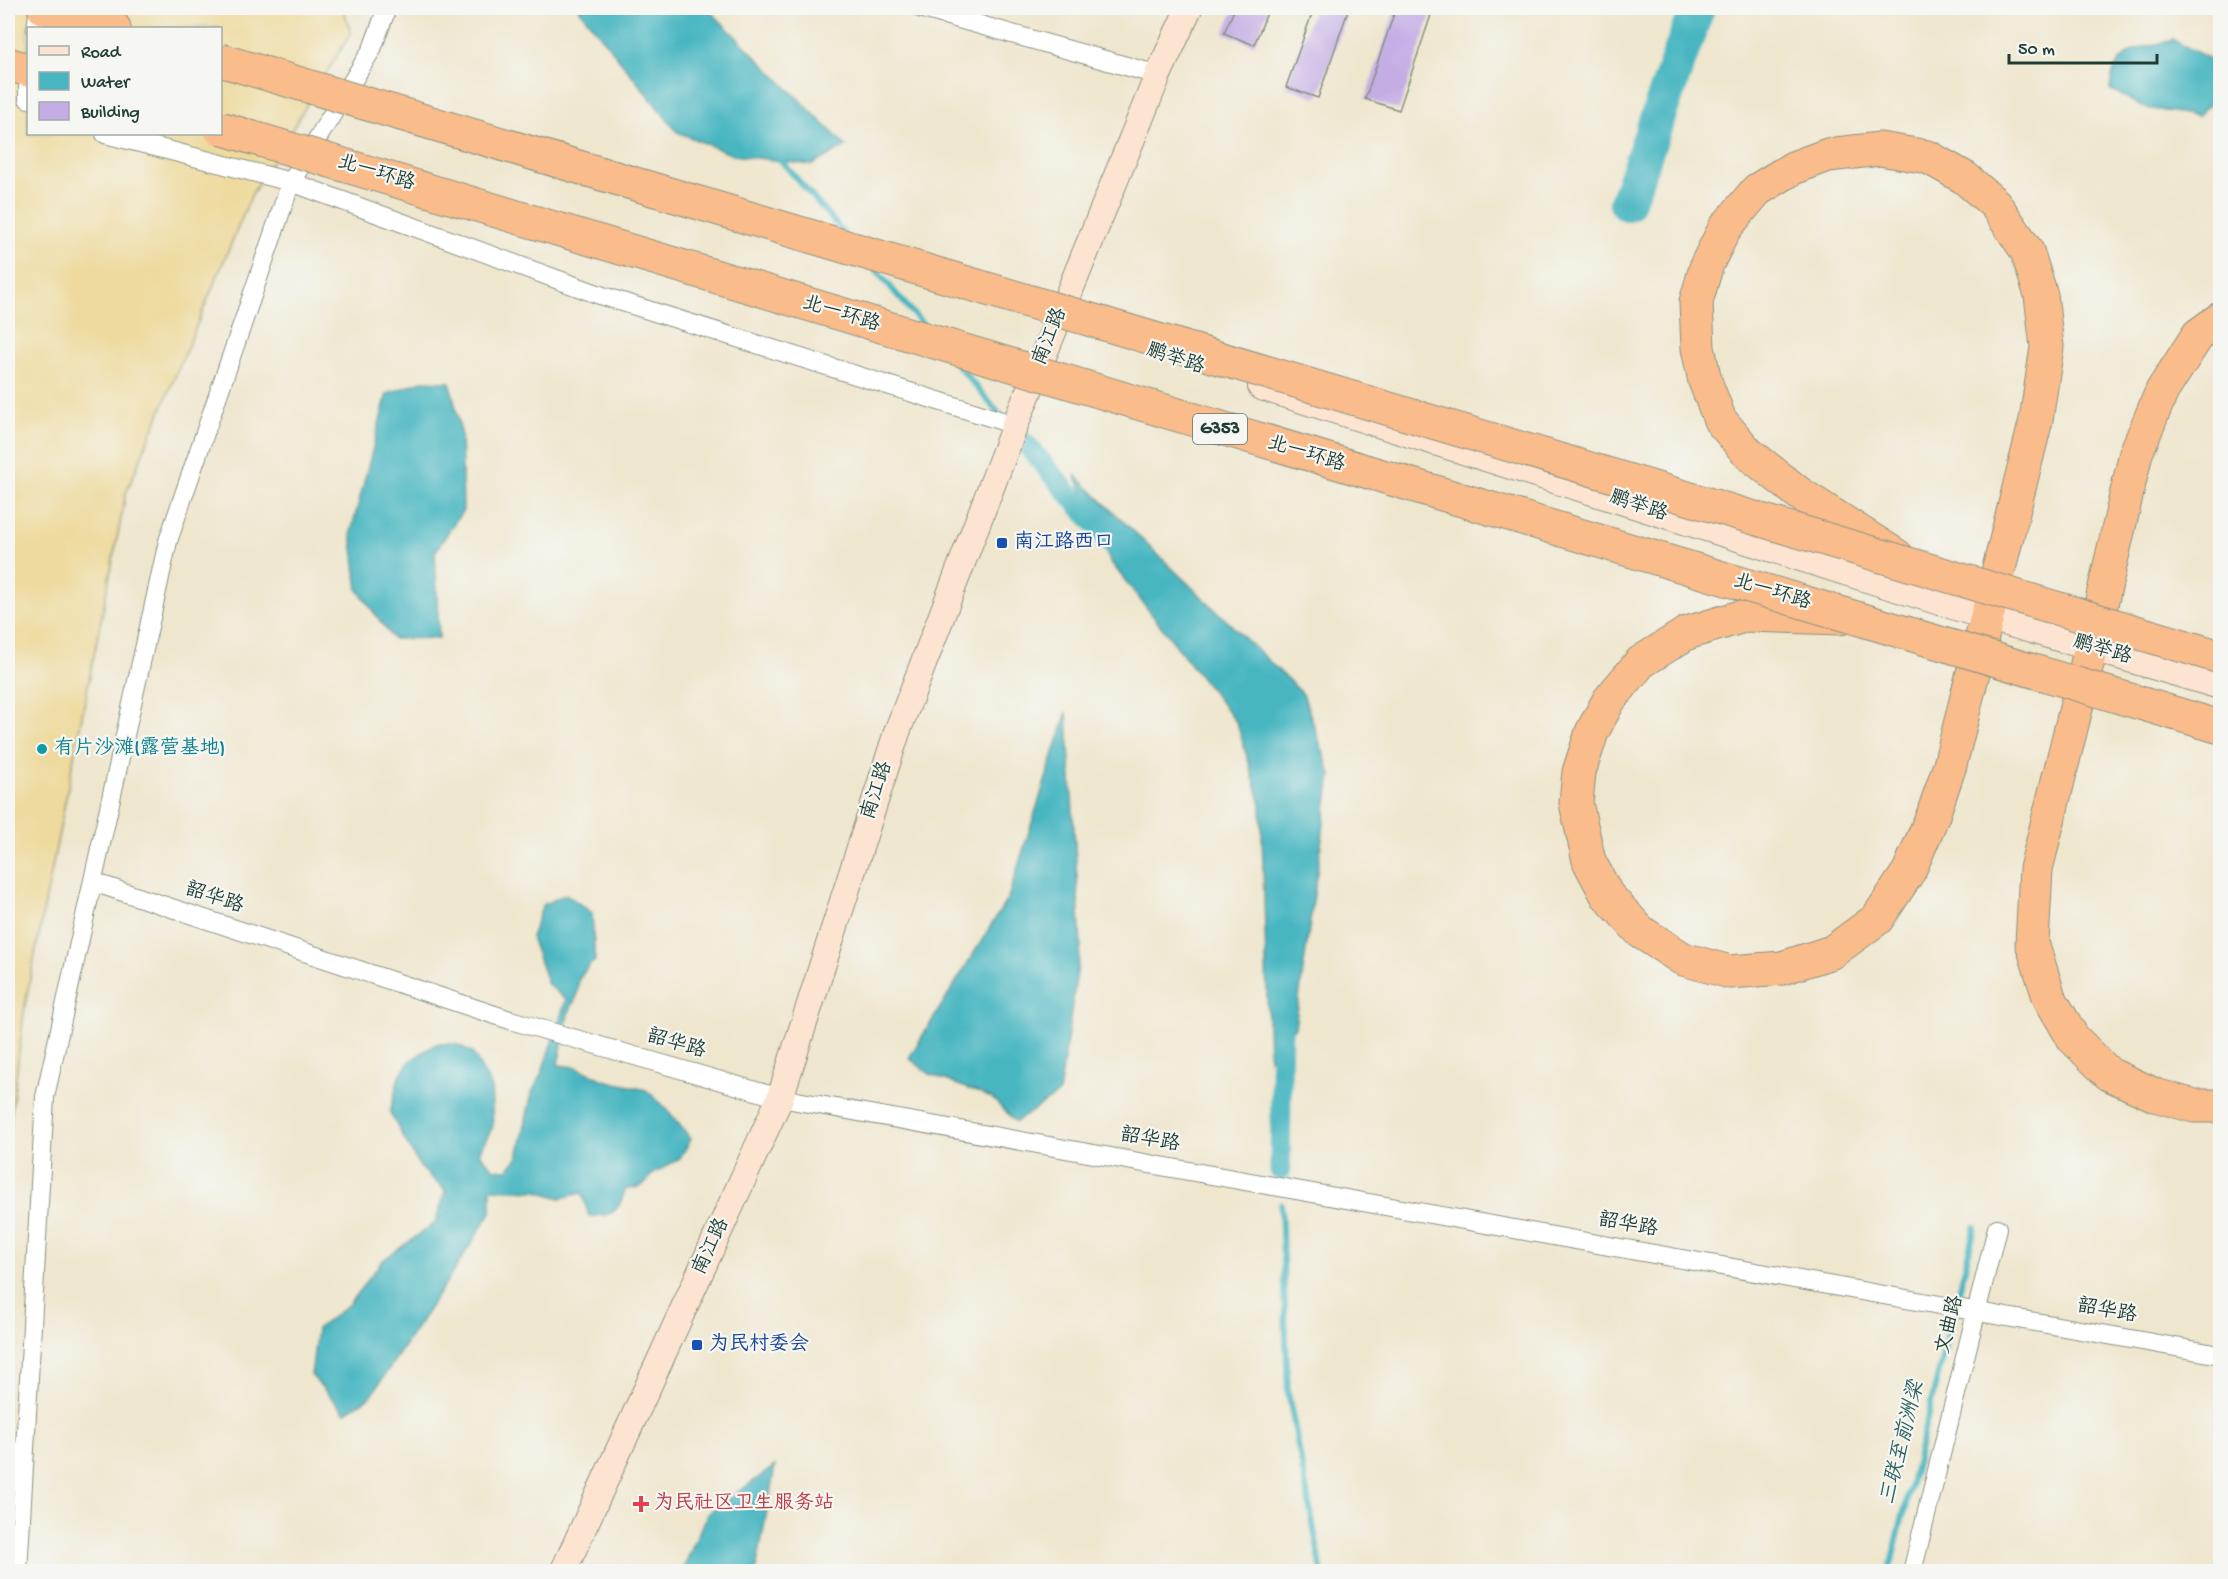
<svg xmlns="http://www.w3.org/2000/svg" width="2228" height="1579" viewBox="0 0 2228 1579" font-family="'Gochi Hand','LXGW WenKai TC',sans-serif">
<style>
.sand{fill:#eeda9e;stroke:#868c69;stroke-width:1.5;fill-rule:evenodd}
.water{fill:#47b6c1;stroke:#337a7a;stroke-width:1.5}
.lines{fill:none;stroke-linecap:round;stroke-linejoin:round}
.stream{stroke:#47b6c1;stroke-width:6}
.canal{stroke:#47b6c1;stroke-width:21}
.river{stroke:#47b6c1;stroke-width:36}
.building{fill:#c4ade5}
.street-casing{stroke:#879281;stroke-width:20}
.secondary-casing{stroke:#879281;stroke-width:28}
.highway-casing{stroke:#879281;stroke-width:35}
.street{stroke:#fff;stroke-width:18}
.secondary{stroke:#fde4d1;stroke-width:26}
.highway{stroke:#fabc8b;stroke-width:33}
.highway-bridge-casing{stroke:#879281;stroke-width:35;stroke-linecap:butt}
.highway-bridge{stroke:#fabc8b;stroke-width:33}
.transit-dot{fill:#1a4fb4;stroke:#f6f6f2;stroke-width:2}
.culture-dot{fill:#0f9aa8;stroke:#f6f6f2;stroke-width:2}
.health-dot{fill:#e0444e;stroke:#f6f6f2;stroke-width:2}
.labels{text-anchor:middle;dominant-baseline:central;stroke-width:4.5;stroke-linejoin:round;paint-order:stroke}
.shield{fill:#f6f6f2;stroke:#60746d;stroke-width:1.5}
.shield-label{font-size:18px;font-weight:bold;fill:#1f3d34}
.street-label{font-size:20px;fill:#1f3d34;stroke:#f6f6f2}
.transit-label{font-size:20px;fill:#164399;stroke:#f6f6f2;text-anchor:start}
.culture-label{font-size:20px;fill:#0d838f;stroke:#f6f6f2;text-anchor:start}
.health-label{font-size:20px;fill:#be3a42;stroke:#f6f6f2;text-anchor:start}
.water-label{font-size:21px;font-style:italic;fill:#2b615e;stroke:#f6f6f2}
</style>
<rect width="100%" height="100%" fill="#f6f6f2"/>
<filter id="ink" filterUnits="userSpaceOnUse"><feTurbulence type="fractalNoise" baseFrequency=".0167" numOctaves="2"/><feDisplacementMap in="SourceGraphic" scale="12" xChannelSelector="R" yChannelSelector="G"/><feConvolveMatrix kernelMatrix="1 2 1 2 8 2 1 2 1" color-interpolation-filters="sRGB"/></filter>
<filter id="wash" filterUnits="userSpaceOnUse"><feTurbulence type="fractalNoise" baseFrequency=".008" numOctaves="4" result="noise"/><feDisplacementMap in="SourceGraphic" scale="24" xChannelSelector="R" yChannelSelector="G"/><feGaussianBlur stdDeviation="1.35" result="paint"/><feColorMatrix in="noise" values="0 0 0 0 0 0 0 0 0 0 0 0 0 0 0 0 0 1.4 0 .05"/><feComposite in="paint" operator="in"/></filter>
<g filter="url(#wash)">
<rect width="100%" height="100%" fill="#efe6ce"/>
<path class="sand" d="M8 8H343L351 33 252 194 126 493 25 1005 8 1140ZM28 28H220V134H28Z"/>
<path class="water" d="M578 8H707L846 146 812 165 733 155 677 132Z
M2173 40 2210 59 2220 73V94L2198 116 2146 108 2110 89C2114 48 2139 49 2173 40Z
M422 381 450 382 461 432 463 510 435 552 439 638 393 639 358 590 351 532 387 394Z
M1075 475 1303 694 1331 775 1295 1027 1269 1058 1261 804 1237 723 1110 561Z
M1067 712 1081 946 1059 1093 1016 1122 992 1098 930 1074 909 1058 1008 898Z
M566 894 592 913 595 961 589 965 579 979 577 996 568 1014 558 1065 576 1067 604 1080 646 1090 666 1108 691 1139 680 1158 650 1176C646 1187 637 1188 626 1189 616 1214 616 1215 589 1216L582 1193 560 1198 537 1191 491 1189V1212L455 1269 371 1396 345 1413 311 1375 317 1329 348 1305 383 1260 435 1223 446 1191 420 1167 390 1113 399 1076 411 1060 436 1044H456L472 1052 491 1085 493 1126 479 1153 494 1169 507 1170 518 1157 532 1092 542 1072 566 1000 548 984 531 937 543 905Z
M775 1466 756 1571H682L707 1514Z"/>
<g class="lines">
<path class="stream" d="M777 156 843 232
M875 269 923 325
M955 362 1001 416
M1281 1204 1288 1392 1322 1572
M1959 1291 1975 1227
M1889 1572 1951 1323"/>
<path class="canal" d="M1025 443 1113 545
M1280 1170 1282 1015"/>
<path class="river" d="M1627 203 1697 8"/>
</g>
<g id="blocks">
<path class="building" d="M1235 8H1269L1254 45 1224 33Z
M1314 8H1349L1318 98 1286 87Z
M1396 8H1409L1431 15 1399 110 1365 99Z"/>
</g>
</g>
<g filter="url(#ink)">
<use href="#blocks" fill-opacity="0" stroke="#879281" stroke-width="1.5"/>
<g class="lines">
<defs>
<path id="street" d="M920 8 1158 75
M36 28 39 8
M28 86V99
M105 134 291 182 600 295 1015 425
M93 882 510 1020 780 1098 2220 1355
M18 1572 45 1097 168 541 291 182 372 49 387 8
M1912 1572 1997 1228"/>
<path id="secondary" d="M1261 387 1987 617 2220 686
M563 1572 780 1098 897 732 1015 425 1158 75 1189 8"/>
<path id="highway" d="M44 8 114 28
M8 64 28 70
M2220 319 2198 335 2162 391 2136 453 2091 648 2036 869 2032 943 2049 997 2073 1038 2109 1074 2155 1095 2194 1106H2220
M1840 618 1747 615 1687 633 1641 662 1609 700 1592 732 1579 772 1576 803 1589 861 1607 895 1641 932 1683 959 1730 972 1782 968 1832 952 1877 919 1909 871 1933 815 1950 765 2036 420 2047 347 2041 295 2027 251 1995 204 1965 178 1928 157 1880 149 1828 155 1793 168 1757 190 1725 228 1707 264 1696 302 1698 348 1705 381 1720 420 1748 453 1800 494 1897 556"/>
</defs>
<use href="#street" class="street-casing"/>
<use href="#secondary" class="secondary-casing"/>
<use href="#highway" class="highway-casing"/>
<use href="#street" class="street"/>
<use href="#secondary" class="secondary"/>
<use href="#highway" class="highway"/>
<defs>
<path id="highway-bridge" d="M220 60 2220 657
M220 128 2220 727"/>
</defs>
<use href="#highway-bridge" class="highway-bridge-casing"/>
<use href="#highway-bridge" class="highway-bridge"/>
</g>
</g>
<g class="transit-dot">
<rect x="996" y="537" width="12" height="12" rx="3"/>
<rect x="691" y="1339" width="12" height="12" rx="3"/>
</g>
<circle class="culture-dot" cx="42" cy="749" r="6"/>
<path class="health-dot" d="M638 1495h6v6h6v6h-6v6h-6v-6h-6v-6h6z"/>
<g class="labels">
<rect class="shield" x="1193" y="414" width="54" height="30" rx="4.5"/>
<g class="shield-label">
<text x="1220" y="429">G353</text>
</g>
<g class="street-label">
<text transform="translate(376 174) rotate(17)">北一环路</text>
<text transform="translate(841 315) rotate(17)">北一环路</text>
<text transform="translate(1051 337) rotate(-68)">南江路</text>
<text transform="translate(1175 360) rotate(18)">鹏举路</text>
<text transform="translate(1306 455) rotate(17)">北一环路</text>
<text transform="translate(1638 507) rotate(18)">鹏举路</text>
<text transform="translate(1772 593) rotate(17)">北一环路</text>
<text transform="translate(2102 651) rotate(16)">鹏举路</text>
<text transform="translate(878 791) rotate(-72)">南江路</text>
<text transform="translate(214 899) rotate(18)">韶华路</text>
<text transform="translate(676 1045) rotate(16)">韶华路</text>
<text transform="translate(1150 1141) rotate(10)">韶华路</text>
<text transform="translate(1628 1226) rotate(10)">韶华路</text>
<text transform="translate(712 1247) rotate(-65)">南江路</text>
<text transform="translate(2107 1312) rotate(10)">韶华路</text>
<text transform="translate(1951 1325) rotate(-76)">文曲路</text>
</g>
<g class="transit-label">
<text x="1014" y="543">南江路西口</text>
<text x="709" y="1345">为民村委会</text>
</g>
<g class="culture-label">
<text x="54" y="749">有片沙滩(露营基地)</text>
</g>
<g class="health-label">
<text x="654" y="1504">为民社区卫生服务站</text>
</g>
<g class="water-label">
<text transform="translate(1904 1443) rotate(-76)">三联至前洲梁</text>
</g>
</g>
<rect width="2228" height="1579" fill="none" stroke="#f6f6f2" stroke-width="30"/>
<rect x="27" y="27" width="195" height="108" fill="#f6f6f2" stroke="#a0aca6" stroke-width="1.5"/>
<rect x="39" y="46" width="30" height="9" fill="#fde4d1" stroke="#a0aca6" stroke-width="1.5"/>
<text x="81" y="57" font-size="18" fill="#1f3d34">Road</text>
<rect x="39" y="72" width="30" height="18" fill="#47b6c1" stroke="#a0aca6" stroke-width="1.5"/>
<text x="81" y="87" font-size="18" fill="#1f3d34">Water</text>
<rect x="39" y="102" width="30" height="18" fill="#c4ade5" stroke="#a0aca6" stroke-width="1.5"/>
<text x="81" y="117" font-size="18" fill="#1f3d34">Building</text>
<path d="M2009 54v9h148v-9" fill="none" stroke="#1f3d34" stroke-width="3"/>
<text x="2018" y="54" font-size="18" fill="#1f3d34" stroke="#f6f6f2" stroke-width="4.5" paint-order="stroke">50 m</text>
</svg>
